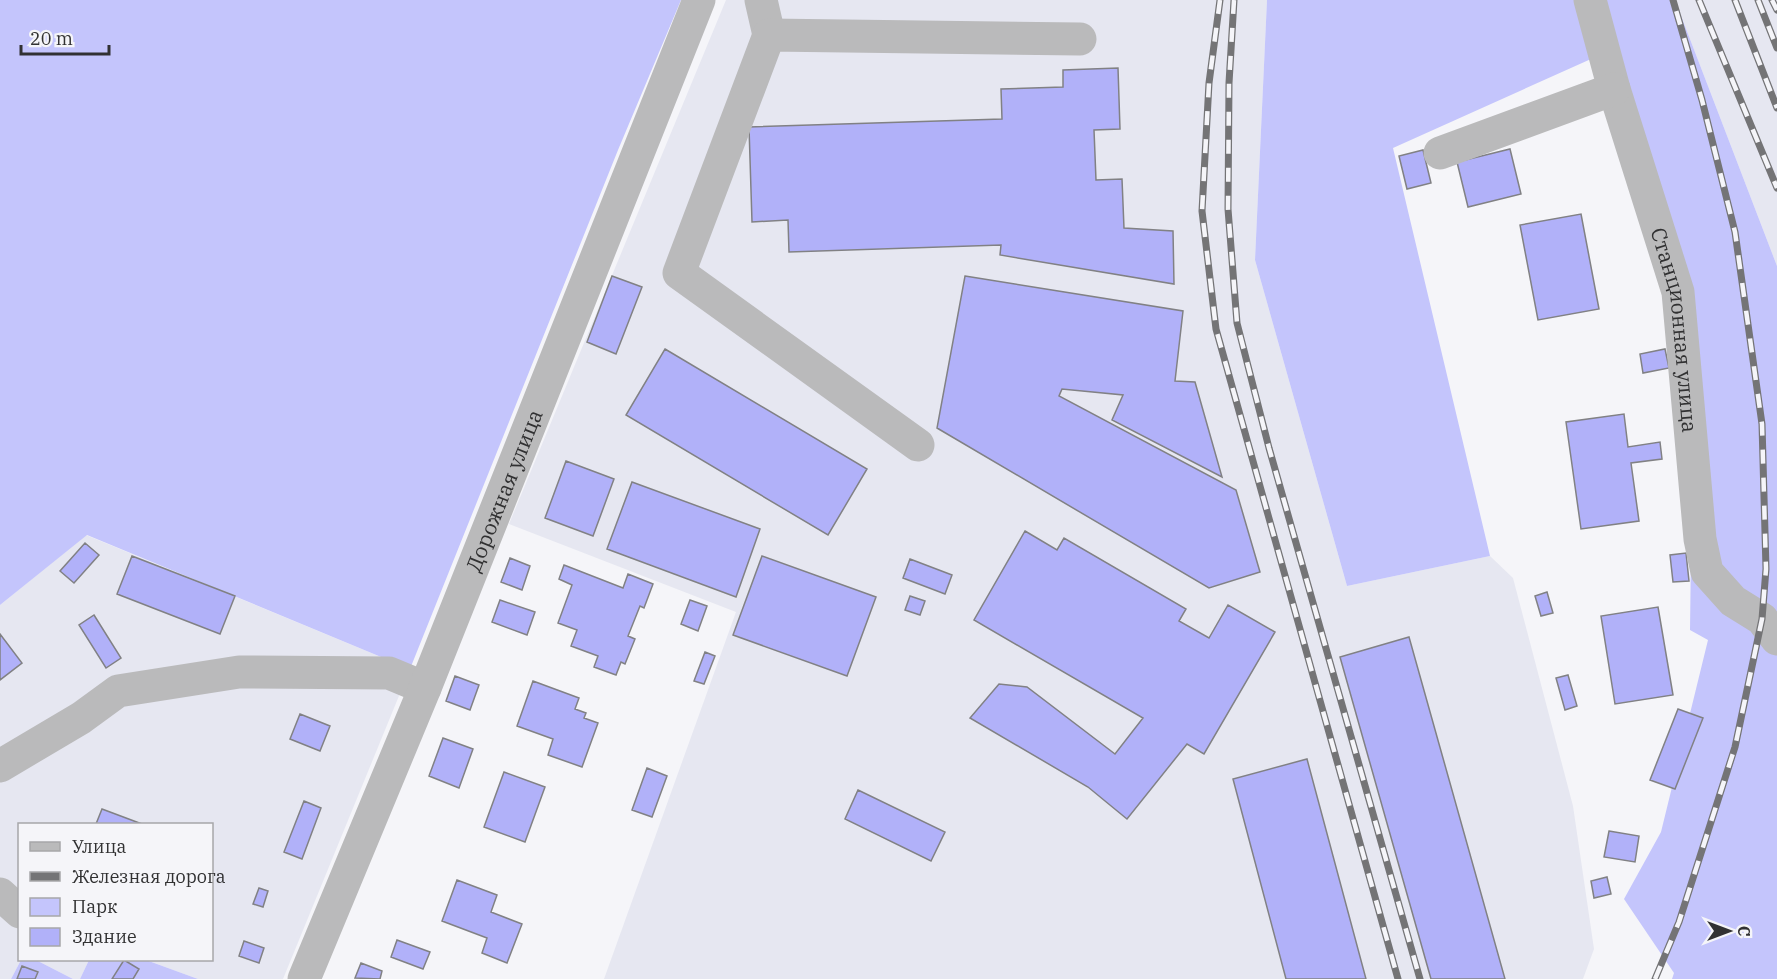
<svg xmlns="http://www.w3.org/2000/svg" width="1777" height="979" viewBox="0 0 1777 979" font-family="'IBM Plex Serif',serif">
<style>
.built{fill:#e6e7f1}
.green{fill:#c4c5fc}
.building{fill:#b1b1f9;stroke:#818184;stroke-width:1.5}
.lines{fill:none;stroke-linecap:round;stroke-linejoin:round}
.minor{stroke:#bababb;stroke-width:33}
.rail-casing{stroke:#747476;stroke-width:7}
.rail{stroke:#f5f5f9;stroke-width:4.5;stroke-dasharray:14;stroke-linecap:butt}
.labels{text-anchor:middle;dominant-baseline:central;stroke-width:4.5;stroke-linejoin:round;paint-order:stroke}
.street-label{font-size:21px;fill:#313132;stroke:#f5f5f9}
</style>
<rect width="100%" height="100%" fill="#f5f5f9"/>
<path class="built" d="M726 0H1267L1255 260 1347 586 1490 556 1513 578 1573 806 1594 949 1583 979H604L736 612 509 524Z
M1675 0H1777V266Z
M86 535 410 669 283 979H198L146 960H212V824H20L21 960 11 979H0V605Z
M36 960H89L80 979H73Z"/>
<path class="green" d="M0 0H681L618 150 410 669 87 535 0 605Z
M1267 0H1675L1777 266V979H1672L1674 973 1624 899 1661 832 1708 640 1690 630 1691 552 1668 298 1591 59 1393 148 1490 556 1347 586 1255 260Z
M21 960H36L73 979H11Z
M89 960H146L198 979H80Z"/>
<path class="building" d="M1118 68 1120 129 1094 130 1096 180 1122 179 1124 228 1173 231 1174 284 1000 255 1001 245 789 252 788 220 752 222 749 127 1002 119 1001 89 1063 87V70Z
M1510 149 1521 194 1468 207 1457 162Z
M1423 150 1431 183 1407 189 1399 156Z
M1581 214 1599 309 1538 320 1520 225Z
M612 276 642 287 616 354 587 342Z
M965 276 1183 311 1175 381 1195 382 1222 477 1112 420 1123 395 1062 389 1059 396 1236 490 1260 572 1209 588 937 428Z
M665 349 867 469 828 535 626 415Z
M1665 349 1669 368 1643 373 1640 354Z
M1624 414 1628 447 1660 442 1662 459 1631 463 1639 521 1581 529 1566 422Z
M566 461 614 479 593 536 545 518Z
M632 482 760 529 736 597 607 549Z
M1025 531 1057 550 1064 538 1186 609 1179 621 1209 638 1228 605 1275 632 1204 754 1187 744 1127 819 1088 787 970 718 999 684 1027 687 1115 754 1143 718 974 620Z
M85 543 99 555 74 583 60 571Z
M1686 553 1689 581 1673 582 1670 555Z
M132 556 235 596 220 634 117 594Z
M762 556 876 597 847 676 733 635Z
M510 558 530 566 522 590 501 582Z
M910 559 952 575 945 594 903 578Z
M564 565 623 588 628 574 653 584 644 608 640 606 628 636 635 639 625 664 621 662 616 675 594 667 598 656 571 646 577 630 558 623 572 585 559 579Z
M1547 592 1553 613 1541 616 1535 596Z
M910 596 925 601 920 615 905 610Z
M500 600 535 612 527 635 492 622Z
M690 600 707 606 698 631 681 624Z
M1658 607 1673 695 1615 704 1601 616Z
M94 615 121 658 106 668 79 625Z
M0 634 22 663 0 680Z
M1409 637 1505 979H1431L1340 657Z
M705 652 715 656 704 684 694 681Z
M1568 675 1577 706 1565 710 1556 678Z
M455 676 479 685 470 710 446 701Z
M533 681 579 698 575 709 586 713 584 718 598 723 582 767 548 755 553 739 517 726Z
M1678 709 1703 718 1675 789 1650 780Z
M300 714 330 726 320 751 290 739Z
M443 738 473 749 459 788 429 776Z
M1307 759 1366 979H1286L1233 779Z
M647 768 667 776 652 817 632 810Z
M504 772 545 787 525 842 484 827Z
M858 790 945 832 931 861 845 819Z
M304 801 321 808 302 859 284 852Z
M102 809 142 824H96Z
M1609 831 1639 836 1635 862 1604 857Z
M1607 877 1611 894 1594 898 1591 881Z
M457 880 497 895 491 912 522 924 507 963 482 953 487 938 442 921Z
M259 888 268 891 263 907 253 904Z
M397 940 430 952 423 969 391 957Z
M244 941 264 948 259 963 239 956Z
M124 960 139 969 133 979H112Z
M361 963 382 971 380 979 355 978Z
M22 966 38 972 35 979H17Z"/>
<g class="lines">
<g class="minor">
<path d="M761 0 769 35"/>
<path id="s1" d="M1590 0 1614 89 1678 292 1700 539 1707 572 1733 601 1762 619 1777 639"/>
<path d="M1440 153 1614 89"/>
<path d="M918 445 679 273 769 35 1080 39"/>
<path d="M0 766 81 718 118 691 239 672 389 673 425 688"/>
<path d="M0 894 20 912"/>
<path id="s2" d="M304 979 425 688 699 0"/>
</g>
<defs>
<path id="rail" d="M1220 0 1209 83 1202 211 1216 329 1398 979
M1234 0 1229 83 1228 209 1237 323 1269 448 1420 979
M1699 0 1777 188
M1735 0 1777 108
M1758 0 1777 48
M1772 0 1777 10
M1655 979 1679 922 1735 747 1762 619 1766 569 1762 424 1735 232 1702 100 1673 0"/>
</defs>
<use href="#rail" class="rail-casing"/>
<use href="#rail" class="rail"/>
</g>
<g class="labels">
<g class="street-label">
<text stroke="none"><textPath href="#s1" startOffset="342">Станционная улица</textPath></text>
<text stroke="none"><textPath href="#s2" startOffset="528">Дорожная улица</textPath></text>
</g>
</g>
<rect x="18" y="823" width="195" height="138" fill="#f5f5f9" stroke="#a7a7a9" stroke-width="1.5"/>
<rect x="30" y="842" width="30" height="9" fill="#bababb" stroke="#a7a7a9" stroke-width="1.5"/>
<text x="72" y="853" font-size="18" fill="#313132">Улица</text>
<rect x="30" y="872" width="30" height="9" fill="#747476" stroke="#a7a7a9" stroke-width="1.5"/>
<text x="72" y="883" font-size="18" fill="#313132">Железная дорога</text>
<rect x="30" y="898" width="30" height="18" fill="#c4c5fc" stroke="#a7a7a9" stroke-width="1.5"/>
<text x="72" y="913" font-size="18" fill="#313132">Парк</text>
<rect x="30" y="928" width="30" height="18" fill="#b1b1f9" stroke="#a7a7a9" stroke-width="1.5"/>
<text x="72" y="943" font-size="18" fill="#313132">Здание</text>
<g transform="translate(1729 931) rotate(90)" stroke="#f5f5f9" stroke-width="4.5" paint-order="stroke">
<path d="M0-4.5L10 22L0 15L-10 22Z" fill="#313132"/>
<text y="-9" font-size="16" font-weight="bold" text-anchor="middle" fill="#313132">С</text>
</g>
<path d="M21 45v9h88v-9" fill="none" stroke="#313132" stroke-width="3"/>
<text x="30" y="45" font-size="18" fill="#313132" stroke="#f5f5f9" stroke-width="4.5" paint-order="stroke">20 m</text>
</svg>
